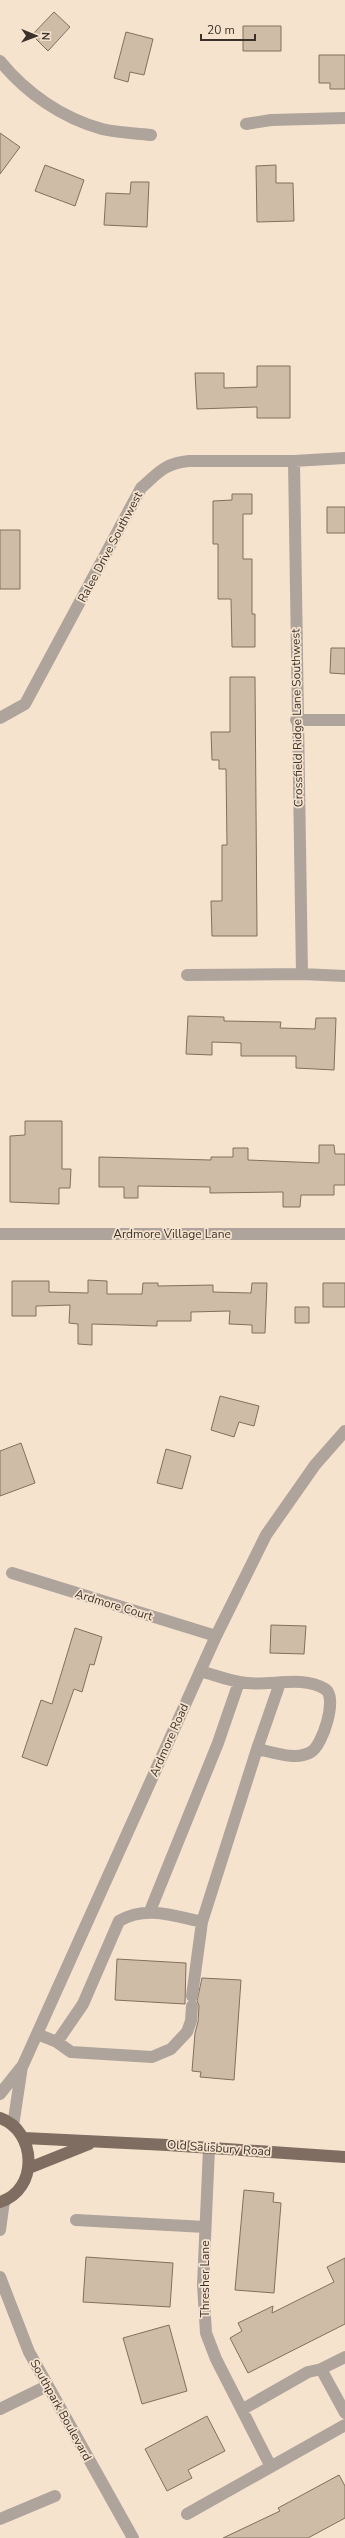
<svg xmlns="http://www.w3.org/2000/svg" width="345" height="2538" viewBox="0 0 345 2538" font-family="'Nunito Sans',sans-serif">
<style>
.building{fill:#cebca7;stroke:#81705d}
.lines{fill:none;stroke-linecap:round;stroke-linejoin:round}
.minor{stroke:#aea49c;stroke-width:12}
.major{stroke:#7e6d60;stroke-width:12}
.labels{text-anchor:middle;dominant-baseline:central;stroke-width:3.5;stroke-linejoin:round;paint-order:stroke}
.street-label{font-size:12px;fill:#3a322a;stroke:#f6e3ce}
</style>
<rect width="100%" height="100%" fill="#f6e3ce"/>
<path class="building" d="M54 12 70 27 48 51 32 35Z
M243 26H281V51H243Z
M126 32 153 39 144 75 130 72 128 82 114 78Z
M319 55H345V89H330V83H319Z
M0 133 20 147 0 174Z
M45 165 84 180 75 206 35 191Z
M276 165V183H293L294 221 257 222 256 166Z
M131 182H149L147 227 104 225 106 193 130 194Z
M257 366H290V418H257V407L197 409 195 373H224V388L257 387Z
M232 494H252V514H243V559H252V614H255V647H232L231 599H218V544H213V501L232 500Z
M327 507H345V533H327Z
M0 530H20V589H0Z
M331 648H345V674L330 673Z
M230 677H255L257 936H212L211 901H222V845H227L226 769H219V760H212L211 732H230Z
M188 1016 224 1017V1021L281 1022 280 1028 315 1029 316 1018H336L334 1070 296 1068V1056H241V1043L212 1042V1055L186 1054Z
M25 1121H62V1169H71L70 1188H59V1204L10 1202V1136L25 1135Z
M319 1145H334L335 1154H345V1185H334V1195H301L300 1207H283V1192L210 1193V1187L138 1186V1198H124V1187H99V1157L211 1160V1157H233V1148H248V1160L319 1163Z
M88 1280 107 1281V1294H142L143 1283H158V1286L213 1285V1292L251 1293 252 1283H267L265 1333H252V1325L229 1324 230 1311 191 1312V1321H157V1326L92 1324V1345L78 1344V1324L69 1323 70 1305 36 1306V1316H12V1281H49V1292L88 1293Z
M323 1283H345V1307H323Z
M295 1307H309V1323H295Z
M220 1396 259 1406 254 1426 239 1422 234 1437 211 1430Z
M21 1443 35 1483 0 1496V1451Z
M166 1449 191 1456 182 1489 157 1483Z
M271 1625 306 1626 304 1654 270 1653Z
M75 1628 102 1637 94 1665 90 1664 82 1692 74 1689 47 1766 22 1757 41 1700 52 1704Z
M117 1959 186 1963 185 2004 115 2000Z
M202 1978 241 1980 234 2080 200 2077 201 2072 192 2071 195 2033 198 2022 199 2006 197 2001Z
M244 2190 274 2193 273 2202 281 2203 274 2293 235 2290Z
M86 2257 173 2263 170 2307 83 2302Z
M345 2258V2324L248 2373 230 2338 242 2331 238 2323 273 2306 272 2313 334 2282 327 2267Z
M169 2325 187 2391 142 2404 123 2338Z
M207 2416 225 2451 188 2470 192 2478 167 2491 145 2449Z
M339 2475 345 2486V2518L308 2538H223L280 2511 278 2508Z"/>
<g class="lines">
<path class="minor" d="M0 61C26 93 62 118 102 129 118 133 135 133 151 135
M246 124 271 120 345 118
M294 461 302 974
M0 718 25 704 141 488C158 473 165 463 189 461H294L345 458
M296 720H345
M187 975 302 974 345 976
M0 1234H345
M12 1573 216 1636
M200 1671C215 1675 232 1682 247 1683 272 1686 302 1675 325 1689 338 1697 323 1745 311 1752 296 1761 273 1752 257 1749L280 1683
M150 1911 218 1743 239 1682
M192 1996 202 1922 257 1749
M37 2034 57 2042 71 2052 152 2057 171 2049 187 2032 191 2021 192 2006
M57 2042 83 2004 119 1921C146 1905 174 1916 202 1922
M0 2094 23 2065 216 1636 266 1535 315 1465 345 1431
M13 2126 22 2066
M209 2148 203 2285 206 2333 216 2359 271 2467
M76 2220 205 2227
M0 2230 4 2201
M0 2277 29 2352 133 2538
M345 2357 321 2369 345 2413
M0 2409 47 2386
M243 2409 308 2372 322 2369
M187 2514 345 2425
M0 2519 55 2496"/>
<path class="major" d="M0 2118C37 2131 39 2190 0 2202
M24 2138 167 2145 345 2157
M29 2168 89 2144"/>
</g>
<g class="labels">
<g class="street-label">
<text transform="translate(110 547) rotate(-62)">Ralee Drive Southwest</text>
<text transform="translate(297 718) rotate(-91)">Crossfield Ridge Lane Southwest</text>
<text x="172" y="1234">Ardmore Village Lane</text>
<text transform="translate(114 1605) rotate(17)">Ardmore Court</text>
<text transform="translate(169 1740) rotate(-66)">Ardmore Road</text>
<text transform="translate(219 2148) rotate(4)">Old Salisbury Road</text>
<text transform="translate(205 2279) rotate(-90)">Thresher Lane</text>
<text transform="translate(61 2410) rotate(61)">Southpark Boulevard</text>
</g>
</g>
<g transform="translate(36 36) rotate(91)" stroke="#f6e3ce" stroke-width="3" paint-order="stroke">
<path d="M0-3L7 15L0 10L-7 15Z" fill="#3a322a"/>
<text y="-6" font-size="11" font-weight="bold" text-anchor="middle" fill="#3a322a">N</text>
</g>
<path d="M201 34v6h54v-6" fill="none" stroke="#3a322a" stroke-width="2"/>
<text x="207" y="34" font-size="12" fill="#3a322a" stroke="#f6e3ce" stroke-width="3" paint-order="stroke">20 m</text>
</svg>
